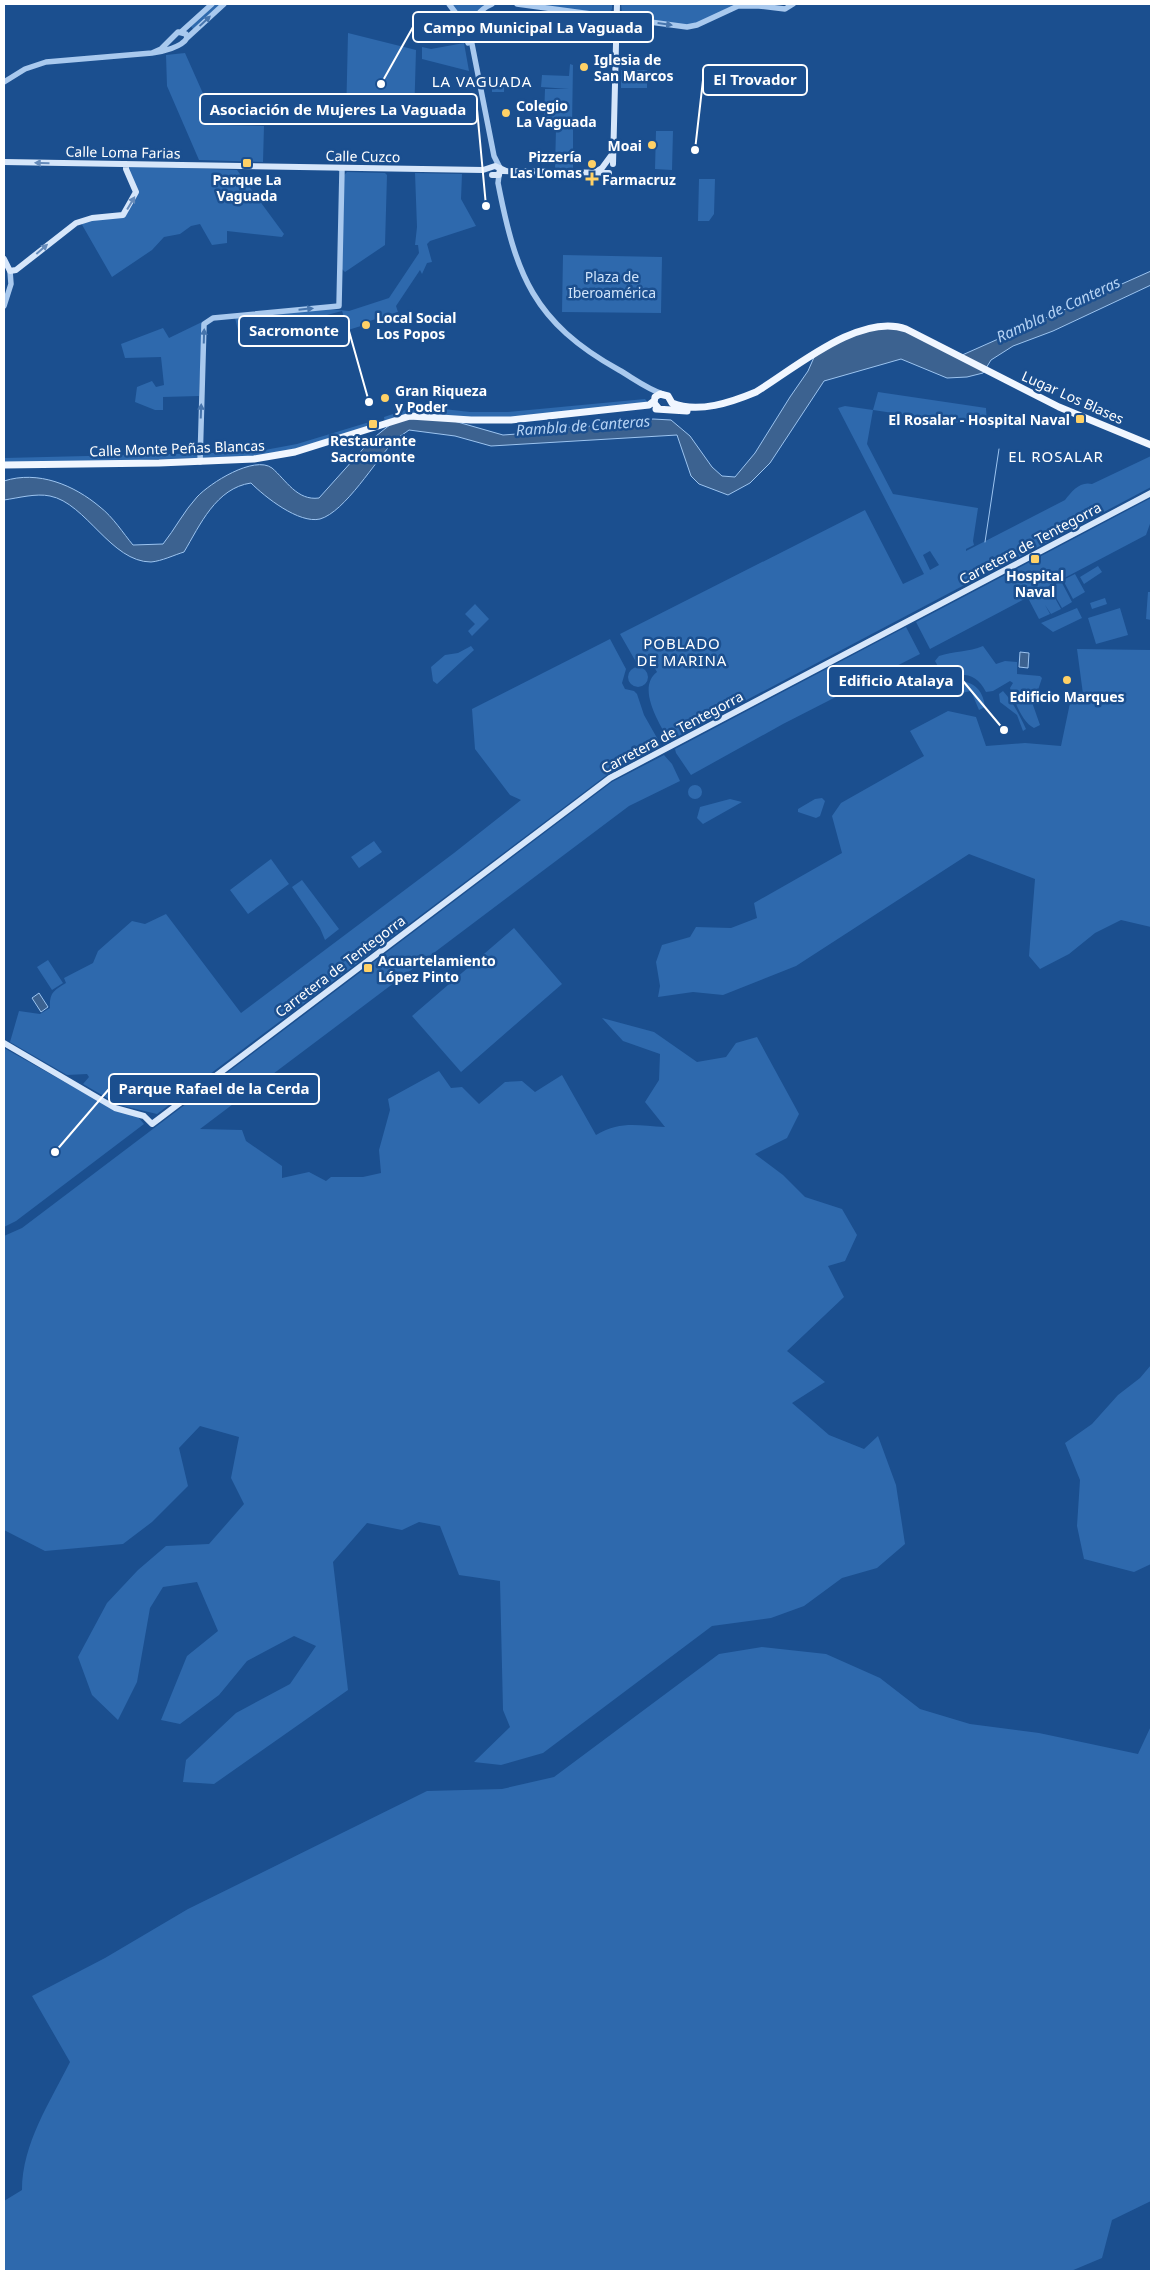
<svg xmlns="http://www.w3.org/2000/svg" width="1155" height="2275" viewBox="0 0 1155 2275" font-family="'Noto Sans',sans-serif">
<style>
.green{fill:#2e69ad;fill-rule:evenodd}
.water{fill:#3c6290;stroke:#9cc4f0}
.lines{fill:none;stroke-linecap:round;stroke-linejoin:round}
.stream{stroke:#9cc4f0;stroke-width:1}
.tertiary{stroke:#a9c9ee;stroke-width:5.5}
.secondary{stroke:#d6e6fa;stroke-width:6}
.primary{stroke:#f0f6ff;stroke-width:7}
.oneway{fill:#4674ac}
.oneway2{fill:#668bba}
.poi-dot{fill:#ffd166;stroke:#1b4f8f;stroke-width:2}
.labels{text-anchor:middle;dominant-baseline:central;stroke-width:5;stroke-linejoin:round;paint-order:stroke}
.poi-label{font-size:14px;font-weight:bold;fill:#fff;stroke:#1b4f8f;text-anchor:start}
.street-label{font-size:14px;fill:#fff;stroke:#1b4f8f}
.park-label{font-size:14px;fill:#cfe3fa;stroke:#1b4f8f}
.neighbourhood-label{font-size:15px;letter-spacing:1px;fill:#fff;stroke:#1b4f8f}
.water-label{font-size:15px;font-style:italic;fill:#b5d3f5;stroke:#1b4f8f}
.leader{fill:none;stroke:#fff;stroke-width:2}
.callout-dot{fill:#fff;stroke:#1b4f8f;stroke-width:2}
.callout{fill:#1b4f8f;stroke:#fff;stroke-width:2}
.callout-label{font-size:15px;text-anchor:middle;font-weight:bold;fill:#fff}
</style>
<rect width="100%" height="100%" fill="#1b4f8f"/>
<path class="green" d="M212 4H224L194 30 192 28 191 26Z
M449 4H492L467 26 463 23Z
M517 4H612V9L608 16Z
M621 4H741L690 27 625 18 622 13Z
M348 33 416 50 414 119 411 122 348 121 346 119Z
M464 43 469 71 422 59V47L431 49Z
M185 53 217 125 264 126 263 162 199 160 167 86 166 55Z
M570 64 573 65 572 126 547 125 544 117 545 89H569L541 87 542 75 569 76Z
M621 70H647V88H621Z
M492 83H504V92H492Z
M556 129H573V169L555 168Z
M656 131H673L672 170 655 169Z
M130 166 237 170 284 234 282 237 227 231V243L212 245 200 224 191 226 180 234 164 237 152 250 112 277 81 223 100 219 121 218 136 198 128 169Z
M347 172 385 173 387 175 385 245 345 272 342 269 344 175Z
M415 173 462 174 461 199 476 226 430 241 427 244 432 262 427 263 422 274 420 270 396 306 398 312 360 324 361 326 348 330 342 311 240 338 235 318 329 309 349 311 389 298 419 253 418 245H415L417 227Z
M699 179H715L714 214 709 221H698Z
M563 255 662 257 661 313 562 312Z
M202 322 199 396 163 397V410H155L135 402 137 387 152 381 156 387 164 385 161 357 125 358 121 344 163 328 169 338Z
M878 392 986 408 987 427 873 410 867 444 893 494 978 508 973 541 974 545 966 549V551L1065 500C1072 491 1080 481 1092 484L1151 456V487L1004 565 989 567 986 565V569L979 573 977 571V575L972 581 669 741C660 724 636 688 657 672L653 665 636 662 620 634 865 510 903 584 924 574 838 408 845 406 873 410ZM930 551 939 565 930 570 923 555Z
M645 399 649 404 529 418 385 423 384 417 417 406 470 412H508Z
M376 420 377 425 280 455 4 465V458L254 452 297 444Z
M1151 498V521L1146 535 930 649 916 622Z
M1098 566 1102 572 1084 584 1080 577Z
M1075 574 1085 592 1073 599 1063 580Z
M1061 581 1072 602 1062 608 1050 587Z
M1049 587 1061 609 1051 614 1045 605 1050 614 1039 619 1028 598Z
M1148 592H1151V620L1146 619Z
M1105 598 1107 604 1092 609 1090 603Z
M475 604 489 619 472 636 468 631 475 624 465 614Z
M1077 608 1082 618 1053 632 1041 623Z
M1120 608 1128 635 1096 644 1088 618Z
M906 627 920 654 783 724 691 775 676 753 675 749Z
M610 639 626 669 622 683 625 689 634 691 637 694 644 715 661 745 608 774 157 1114 119 1105 83 1084 89 1077 87 1074 67 1075 10 1042 19 1011 40 1014 50 1008C49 993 54 990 66 983L64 978 93 963 98 951 132 921 145 924 166 914 241 1013 454 853 521 800 510 795 475 749 472 709Z
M471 646 474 650 437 684 433 681 431 667 445 655 458 653Z
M983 646 996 664 1005 661 1017 662V674L1040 676 1042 678 1033 705 1040 725 1034 728C1022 722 1014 700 1010 688L1013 683 1010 681 993 691 986 692C976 672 963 673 944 677L935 661 939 656C953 651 969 652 983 646Z
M1077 649 1151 650V927L1121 920 1095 933 1069 954 1040 969 1029 956 1035 879 969 854 796 966 723 995 693 992 658 997 660 986 656 962 662 945 690 937 696 927 731 928 757 918 754 903 842 853 832 816 841 803 924 756 910 731 948 711 976 717 986 746 1025 743 1061 746 1070 703 1083 694Z
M628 677a10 10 0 1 1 20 0a10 10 0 1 1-20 0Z
M955 680C972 681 983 688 985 707L979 710 971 691 961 693 952 681Z
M1003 691C1013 702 1020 716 1026 729L1023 731 1017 715 1000 702 999 694Z
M664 755 672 764 680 781 629 806 200 1129 242 1130 246 1141 282 1166V1178L309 1172 326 1181 331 1177H363L381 1173 379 1150 390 1110 388 1099 439 1071 451 1088 462 1087 479 1104 505 1082 522 1081 535 1092 562 1075 596 1135C622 1120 638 1126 665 1127L645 1102 659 1080 660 1054 623 1041 602 1018 654 1032 697 1062 726 1057 736 1043 757 1037 799 1114 787 1138 755 1154 783 1175 805 1197 842 1209 857 1235 845 1261 828 1266 844 1297 787 1351 825 1382 792 1403 829 1435 864 1449 878 1436 896 1485 905 1544 877 1568 842 1578 804 1606 771 1618 712 1626 543 1753 501 1765 474 1762 510 1727 503 1710 500 1581 459 1575 440 1526 419 1522 402 1530 367 1523 333 1562 348 1690 214 1784 183 1782 186 1760 236 1713 290 1684 316 1646 294 1636 247 1661 219 1695 180 1724 161 1720 187 1656 218 1631 197 1582 163 1587 150 1608 137 1682 118 1720 92 1695 78 1657 107 1603 138 1570 166 1546 209 1544 244 1504 231 1478 239 1437 200 1426 179 1448 188 1486 152 1522 123 1544 45 1551 4 1530V1236L22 1228 612 782Z
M688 792a7 7 0 1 1 14 0a7 7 0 1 1-14 0Z
M822 798 825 801 820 816 816 818 798 812V809L815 799Z
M730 799 742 802 703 824 697 818 700 807Z
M374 841 382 852 359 868 351 857Z
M271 859 289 884 248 914 230 890Z
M302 880 339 929 325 940 320 928 292 887Z
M514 928 562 984 461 1072 412 1016Z
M48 960 63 983 52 990 37 967Z
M4 1048 113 1109 138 1117 144 1124 16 1221 4 1227Z
M1151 1365V1564L1134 1572 1084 1559 1077 1526 1080 1480 1065 1443 1092 1424 1118 1395 1140 1378Z
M762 1647 826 1654 880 1678 920 1709 970 1724 1039 1733 1138 1754 1151 1726V2201L1112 2220 1102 2258 1071 2271H4V2201L22 2190C22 2144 50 2102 70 2062L32 1996 105 1958 188 1909 427 1791 502 1789 554 1777 719 1654Z"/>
<path class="water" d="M1151 271V285L1053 331 1013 346 991 360 983 373 967 377 947 378 901 359 824 381 770 463 750 483 728 495 699 484 691 476 677 435 491 446 455 436 409 430C404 434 398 437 394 441 376 460 345 512 320 519 299 524 265 497 251 483 216 488 200 525 184 552 174 555 162 561 151 562 111 562 86 503 50 496 36 493 18 498 4 500V481C38 470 74 485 100 507 113 517 123 533 133 545L163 544C175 529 184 511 197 497 210 483 254 455 272 468 286 480 297 501 319 498L371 440 396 420 440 417 503 435 531 433 553 428 611 425 653 419 671 420 690 436 712 467 722 476 735 477 755 453 790 397 808 371 815 355 850 334 895 326 960 356Z
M1020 652 1029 653 1028 668 1019 667Z
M39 993 48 1007 41 1012 32 998Z"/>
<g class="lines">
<path class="stream" d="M985 542 999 449"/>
<path class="tertiary" d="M449 4 460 19 468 43
M492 4C478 10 472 20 470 34L494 156 500 168
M517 4 687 27 697 25 738 6H762
M759 6 785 9 793 4
M181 32 212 4
M187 38 224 4
M4 82 25 69 46 62 152 53C162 52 182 47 187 38L186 34 178 32 161 49 152 53
M499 175 498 183C516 275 533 322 619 370 633 378 647 389 663 394
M4 306 11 284 10 271
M200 462 204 324 213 318 339 306 342 170 340 168"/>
<path class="secondary" d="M4 162 483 170 495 166 506 171
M613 164 617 4
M503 171 609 173
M595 172 602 168 613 153
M492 175H499L500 168
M4 259 10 271 16 270 76 223 92 218 123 215 136 192 126 169V164
M4 1043 115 1108 144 1116 152 1124 610 778 1151 493"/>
<path class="primary" d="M656 409 687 411
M659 409 654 403 655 397 660 394 668 396 672 403C698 414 732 402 756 392 794 369 860 312 906 329L1059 407 1151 445
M4 465 159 463 254 459 295 452 410 416 471 420H511L649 405 654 401"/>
</g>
<defs><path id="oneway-solid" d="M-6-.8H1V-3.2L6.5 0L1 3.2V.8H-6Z" transform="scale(1.25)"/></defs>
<g class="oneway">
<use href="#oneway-solid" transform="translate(205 21) rotate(-43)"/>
<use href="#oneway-solid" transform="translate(665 24) rotate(8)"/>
<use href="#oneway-solid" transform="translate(306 309) rotate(-6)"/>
<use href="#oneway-solid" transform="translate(204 336) rotate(-88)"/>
<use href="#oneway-solid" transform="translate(201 411) rotate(-88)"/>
</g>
<g class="oneway2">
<use href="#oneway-solid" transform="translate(42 163) rotate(-179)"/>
<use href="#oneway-solid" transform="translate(131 203) rotate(-59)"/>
<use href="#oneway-solid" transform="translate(42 249) rotate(-41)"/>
</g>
<g class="poi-dot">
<circle cx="584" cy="67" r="5"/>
<circle cx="506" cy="113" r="5"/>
<circle cx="652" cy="145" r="5"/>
<rect x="242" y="158" width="10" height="10" rx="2.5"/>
<circle cx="592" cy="164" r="5"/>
<path d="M589.5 171.5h5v5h5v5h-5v5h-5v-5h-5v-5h5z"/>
<circle cx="366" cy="325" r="5"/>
<circle cx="385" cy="398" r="5"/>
<rect x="1075" y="414" width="10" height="10" rx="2.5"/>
<rect x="368" y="419" width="10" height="10" rx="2.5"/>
<rect x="1030" y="554" width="10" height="10" rx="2.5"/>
<circle cx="1067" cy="680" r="5"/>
<rect x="363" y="963" width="10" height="10" rx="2.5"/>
</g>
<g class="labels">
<g class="poi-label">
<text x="594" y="59">Iglesia de<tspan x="594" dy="16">San Marcos</tspan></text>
<text x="516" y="105">Colegio<tspan x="516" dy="16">La Vaguada</tspan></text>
<text x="642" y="145" text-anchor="end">Moai</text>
<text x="582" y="156" text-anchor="end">Pizzería<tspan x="582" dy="16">Las Lomas</tspan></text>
<text x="247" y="179" text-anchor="middle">Parque La<tspan x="247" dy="16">Vaguada</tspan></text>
<text x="602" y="179">Farmacruz</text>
<text x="376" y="317">Local Social<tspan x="376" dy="16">Los Popos</tspan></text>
<text x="395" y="390">Gran Riqueza<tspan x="395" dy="16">y Poder</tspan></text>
<text x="1070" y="419" text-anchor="end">El Rosalar - Hospital Naval</text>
<text x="373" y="440" text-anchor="middle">Restaurante<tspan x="373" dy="16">Sacromonte</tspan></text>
<text x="1035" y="575" text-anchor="middle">Hospital<tspan x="1035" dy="16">Naval</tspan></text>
<text x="1067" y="696" text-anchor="middle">Edificio Marques</text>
<text x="378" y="960">Acuartelamiento<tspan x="378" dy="16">López Pinto</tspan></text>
</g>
<g class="street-label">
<text transform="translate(123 152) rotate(1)">Calle Loma Farias</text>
<text transform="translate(363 156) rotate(1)">Calle Cuzco</text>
<text transform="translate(1073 397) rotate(24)">Lugar Los Blases</text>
<text transform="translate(177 448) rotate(-2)">Calle Monte Peñas Blancas</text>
<text transform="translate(1030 543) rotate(-28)">Carretera de Tentegorra</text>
<text transform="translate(672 732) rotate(-28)">Carretera de Tentegorra</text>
<text transform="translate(340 966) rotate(-37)">Carretera de Tentegorra</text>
</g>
<g class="park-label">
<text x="612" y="276">Plaza de<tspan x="612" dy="16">Iberoamérica</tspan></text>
</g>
<g class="neighbourhood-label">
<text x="482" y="81">LA VAGUADA</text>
<text x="1056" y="456">EL ROSALAR</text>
<text x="682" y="643">POBLADO<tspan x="682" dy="17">DE MARINA</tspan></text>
</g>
<g class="water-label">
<text transform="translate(1058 309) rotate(-25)">Rambla de Canteras</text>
<text transform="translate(583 425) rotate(-4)">Rambla de Canteras</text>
</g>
</g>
<path class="leader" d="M381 84L413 27M695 150L703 80M486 206L477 109M369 402L349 331M1004 730L963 681M55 1152L109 1089"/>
<g class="callout-dot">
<circle cx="381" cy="84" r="5"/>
<circle cx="695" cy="150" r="5"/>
<circle cx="486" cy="206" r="5"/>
<circle cx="369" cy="402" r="5"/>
<circle cx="1004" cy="730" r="5"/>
<circle cx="55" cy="1152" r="5"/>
</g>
<g class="callout">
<rect x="413" y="12" width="240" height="30" rx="5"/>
<rect x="703" y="65" width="104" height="30" rx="5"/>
<rect x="200" y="94" width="277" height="30" rx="5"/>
<rect x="239" y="316" width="110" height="30" rx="5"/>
<rect x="828" y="666" width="135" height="30" rx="5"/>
<rect x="109" y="1074" width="210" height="30" rx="5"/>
</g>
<g class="callout-label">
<text x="533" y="33">Campo Municipal La Vaguada</text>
<text x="755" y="85">El Trovador</text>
<text x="338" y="115">Asociación de Mujeres La Vaguada</text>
<text x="294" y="336">Sacromonte</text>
<text x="896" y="686">Edificio Atalaya</text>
<text x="214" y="1094">Parque Rafael de la Cerda</text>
</g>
<rect width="1155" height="2275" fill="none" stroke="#ffffff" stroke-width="10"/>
</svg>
